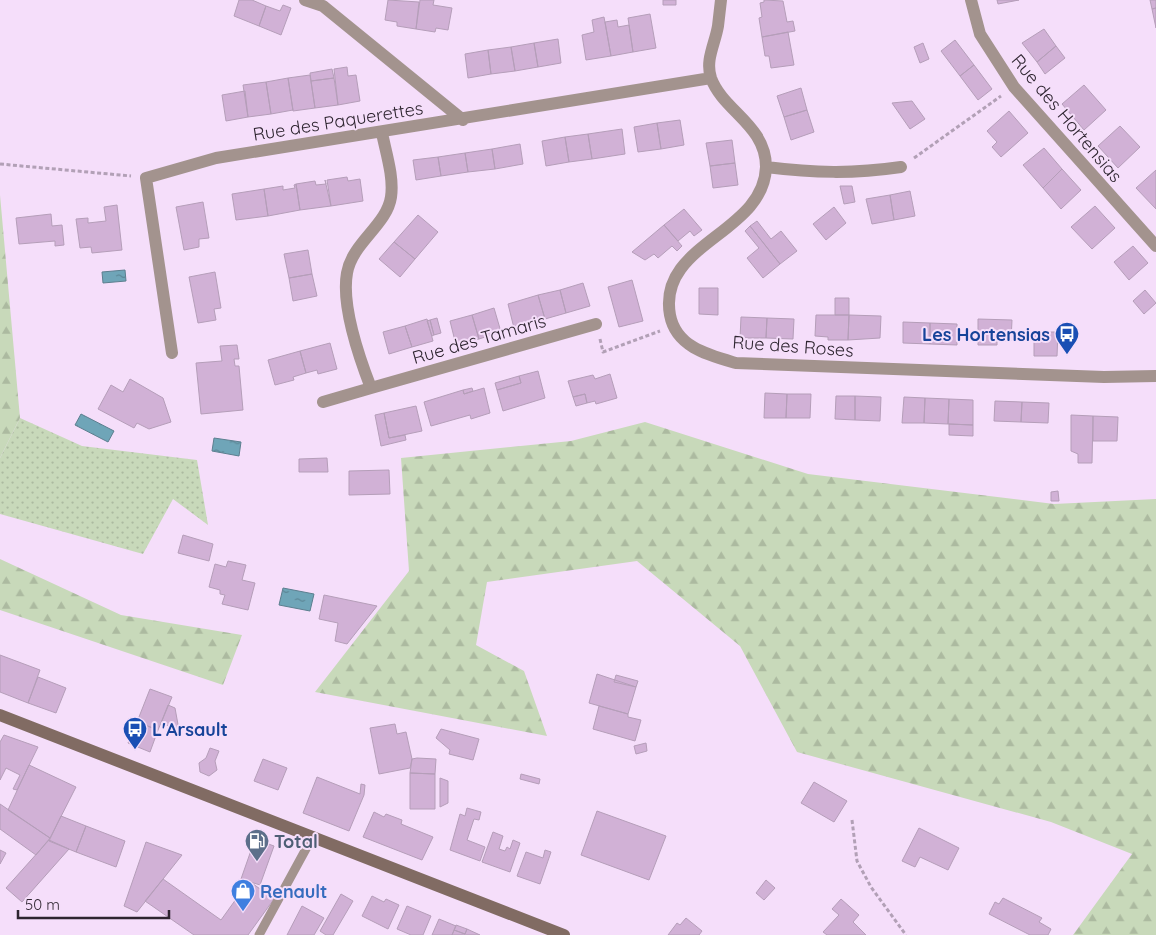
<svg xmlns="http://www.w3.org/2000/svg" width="1156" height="935" viewBox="0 0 1156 935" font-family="Quicksand,sans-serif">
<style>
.grass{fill:url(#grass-dots)}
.forest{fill:url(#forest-firs)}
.water{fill:url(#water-ripples);stroke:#5c7f8f}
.building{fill:#d1b1d6;stroke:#b59eb9}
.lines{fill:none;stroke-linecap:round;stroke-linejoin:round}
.path{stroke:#b2a0b6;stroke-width:3;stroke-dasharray:4 2.5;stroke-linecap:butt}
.lane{stroke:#a3938e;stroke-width:9}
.street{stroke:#a3938e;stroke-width:12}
.secondary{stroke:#816b63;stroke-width:12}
.labels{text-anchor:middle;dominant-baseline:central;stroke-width:4;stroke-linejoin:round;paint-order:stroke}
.street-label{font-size:18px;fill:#2e2530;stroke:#f5defa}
.transit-label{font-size:18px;font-weight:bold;fill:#164399;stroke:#f5defa;text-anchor:end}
.service-label{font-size:18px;font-weight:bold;fill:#4e5e75;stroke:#f5defa;text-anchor:start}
.shop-label{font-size:18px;font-weight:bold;fill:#366cbe;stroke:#f5defa;text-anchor:start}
</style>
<defs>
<pattern id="grass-dots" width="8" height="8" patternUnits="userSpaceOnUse" patternTransform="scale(1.25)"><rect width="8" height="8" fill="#c8d9ba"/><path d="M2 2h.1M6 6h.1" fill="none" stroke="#acbaa0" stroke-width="1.8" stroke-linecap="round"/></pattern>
<pattern id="forest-firs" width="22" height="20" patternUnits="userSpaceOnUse" patternTransform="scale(1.25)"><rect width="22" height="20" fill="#c8d9ba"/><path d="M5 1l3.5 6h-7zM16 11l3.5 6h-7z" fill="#acbaa0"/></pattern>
<pattern id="water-ripples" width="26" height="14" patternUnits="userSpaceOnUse" patternTransform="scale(1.25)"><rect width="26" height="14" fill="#6fa5b8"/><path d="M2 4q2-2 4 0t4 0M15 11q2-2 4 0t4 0" fill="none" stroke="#5c8696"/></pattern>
</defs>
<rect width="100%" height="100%" fill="#f5defa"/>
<path class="grass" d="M20 418 82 446 197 460 208 525 173 499 143 554 0 514V458Z"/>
<path class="forest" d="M0 195 20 418 0 458Z
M645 422 808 474 1054 504 1156 499V935H1073L1132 854 1051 822 797 752 740 646 637 561 487 582 476 645 524 671 547 736 315 692 409 571 401 458 571 441Z
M0 559 121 615 242 635 223 685 0 610Z"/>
<path class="water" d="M125 270 126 281 103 283 102 272Z
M81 414 114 431 108 442 75 425Z
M214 438 241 442 239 456 212 451Z
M283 588 314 594 310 611 279 605Z"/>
<path class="building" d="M239 0H252L266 6 259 26 234 16Z
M388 0 419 2 416 29 397 26V22L385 20Z
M420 0H434L433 5 452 8 448 30 436 28 435 32 416 29Z
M663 0H676V5H663Z
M764 0 783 1 787 22 793 21 795 31 762 37 759 18 762 17 760 3 764 2Z
M997 0H1019L998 4Z
M1150 0H1156V8L1152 9Z
M283 5 291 8 281 35 259 26 266 6 280 11Z
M1156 8V28L1152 9Z
M650 14 656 48 633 52 628 18Z
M604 17 611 56 586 60 582 35 594 32 592 20Z
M617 20 618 27 629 25 633 52 611 56 605 22Z
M1044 29 1056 46 1037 62 1022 43Z
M788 32 794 65 771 68 769 56H765L762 37Z
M558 39 561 63 538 67 534 43Z
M955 40 974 65 960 76 941 51Z
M534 43 538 67 515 71 511 47Z
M923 43 929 59 920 63 914 47Z
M1056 46 1065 58 1045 74 1037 62Z
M511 47 515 71 491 74 488 50Z
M488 50 491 74 468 78 465 54Z
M974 65 992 89 978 100 960 76Z
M347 67 348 76 356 75 360 101 338 105 334 69Z
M332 69 334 78 311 81 310 73Z
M310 75 315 108 293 111 288 78Z
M288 78 293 110 271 114 266 82Z
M334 78 338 105 315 108 311 81Z
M266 82 271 114 248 117 243 85Z
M1084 85 1106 110 1084 130 1062 104Z
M801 88 807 110 784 117 777 96Z
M245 91 248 117 226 121 222 95Z
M912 101 925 119 910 129 892 103Z
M807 110 814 132 791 140 784 117Z
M1009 111 1028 133 1001 157 992 147 997 142 987 131Z
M680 120 684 145 661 149 657 123Z
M657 123 661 149 638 152 634 127Z
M1120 126 1140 147 1118 168 1098 146Z
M622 129 625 154 592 159 588 134Z
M588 134 592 159 569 162 565 137Z
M565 137 569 162 546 166 542 141Z
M732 140 735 163 710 166 706 143Z
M520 144 523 164 495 169 492 149Z
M1044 148 1062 169 1043 188 1023 165Z
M492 149 495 169 468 172 465 153Z
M465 153 468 172 441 176 438 157Z
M438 157 441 176 416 180 413 160Z
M735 163 738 185 713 188 710 166Z
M1062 169 1081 190 1061 209 1043 188Z
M1156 170V209L1136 188Z
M347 177 348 181 360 179 363 201 331 206 327 180Z
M325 180 331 206 300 210 296 184 315 181 316 185 326 184Z
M296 184 300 210 268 216 264 189 283 186V190L295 188 294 185Z
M840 186H852L855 202 844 204Z
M264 189 268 216 236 220 232 194Z
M910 191 915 216 894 220 890 195Z
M890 195 894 220 872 224 866 199Z
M203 202 209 238 199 239V247L184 250 176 207Z
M117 205 122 250 92 253 91 247 80 248 76 219 88 218V223L106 221 104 207Z
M1095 206 1115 228 1092 249 1071 227Z
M834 207 846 223 826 240 813 224Z
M684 209 702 230 694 236 690 231 678 241 664 225Z
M51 214 52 226 62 225 64 245 55 246V241L19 244 16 218Z
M418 215 438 232 415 259 394 242Z
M757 221 771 239 781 231 797 251 780 264 750 226Z
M664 225 682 246 677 251 672 246 658 258 654 254 645 260 632 252Z
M750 226 780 264 763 278 747 258 759 248 745 231Z
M394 242 415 259 400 277 379 259Z
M1133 246 1148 263 1129 280 1114 262Z
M308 250 312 274 289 278 284 254Z
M215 272 221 308 214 309 216 320 198 323 189 277Z
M312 274 317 296 293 301 289 278Z
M632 280 643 321 619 327 608 287Z
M583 283 590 306 566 313 560 290Z
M699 288H718V315L699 314Z
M560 290 566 313 545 319 538 295Z
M1145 290 1156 303 1144 314 1133 301Z
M538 295 545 319 514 328 508 304Z
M835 298H849V315H835Z
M494 308 501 332 479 339 472 315Z
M472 315 479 339 456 345 450 321Z
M816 315H849L848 340H828V337L815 336Z
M849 315 881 316 880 338 848 340Z
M741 317 767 318 766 338H740Z
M437 318 441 333 434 335 430 320Z
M767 318 794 319 793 339 766 338Z
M427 319 433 341 412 347 405 326Z
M978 319 1012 320 1011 341H997V345H978Z
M430 320 434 335 432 336 427 321Z
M903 322 930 323V344L903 343Z
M930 323 957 324V345L930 344Z
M405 326 412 347 389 354 383 332Z
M1034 332H1058L1057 356H1034Z
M330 343 337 369 318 374 317 370 306 373 300 351Z
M237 345 239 359H234L235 366H239L243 410 201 414 196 363 222 361 220 346Z
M300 351 306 373 293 377 294 380 275 385 268 360Z
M538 371 545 398 503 411 497 390 521 383 519 376Z
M610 374 617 398 596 404 595 401 587 403 585 394 573 397 568 381 593 375 595 379Z
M519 376 521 383 497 390 495 383Z
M130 379 163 398 171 422 149 429 137 423 134 428 98 409 111 385 123 392Z
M472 388 473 391 464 394 463 390Z
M484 388 490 413 471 419 470 415 431 426 424 402 463 390 464 394Z
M765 393 787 394 786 418H764Z
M585 394 587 403 576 406 573 397Z
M787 394H811L810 418H786Z
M836 396H855V420L835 419Z
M855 396 881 397 880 421 855 420Z
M904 397 925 398 924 423H902Z
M925 398 949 399 948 424 924 423Z
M949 399 973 400V425L948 424Z
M995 401 1022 402 1021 422 994 421Z
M1022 402 1049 403 1048 423 1021 422Z
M416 406 422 431 389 438 384 413Z
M384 413 389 438 405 435 406 440 381 446 375 415Z
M1071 415 1093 416 1092 463H1078V454L1071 451Z
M1093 416 1118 417 1117 441H1093Z
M949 424 973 425V436L949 435Z
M327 458 328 472H299V459Z
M389 470 390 494 349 495V471Z
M1058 491 1059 501H1051V492Z
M183 535 213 544 209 561 178 553Z
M228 561 246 565 242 580 255 583 248 610 222 604 225 595 220 594V590L209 587 215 564 226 567Z
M324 595 377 606 347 644 335 641 338 623 319 619Z
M0 655 40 670 28 703 0 692Z
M597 674 636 687 628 714 589 703Z
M616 675 638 681 636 687 614 682Z
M38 677 66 688 56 713 28 703Z
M150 689 172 697 158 730 137 722Z
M168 705 175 708 179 730 161 723Z
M599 706 628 714V717L641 720 635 741 593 729Z
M137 722 158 730 150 752 128 743Z
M395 724 397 734 406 732 412 759 410 768 379 774 370 728Z
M441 729 479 739 473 760 449 754 450 750 436 738Z
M4 735 38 747 17 790 13 789 20 775 6 768 0 780V742Z
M646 743 647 751 636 754 634 746Z
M210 748 219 751 215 761 217 770 209 776 200 772 199 763 206 758Z
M417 758 436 759 435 774 410 773 412 759Z
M263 759 287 768 278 790 254 781Z
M29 765 76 787 50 838 8 810Z
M410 773 435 774V809H410Z
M521 774 540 779 539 784 520 779Z
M317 777 360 794 361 784 365 785 364 795 349 831 303 813Z
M440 778 448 781V803L440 807Z
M814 782 847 801 834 822 801 803Z
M0 804 50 838 36 855 0 829Z
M467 808 481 812 479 820 474 819 467 840 485 847 480 861 450 850 460 814 465 816Z
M597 811 666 836 649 880 581 855Z
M374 812 384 817 386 814 402 820 401 824 433 837 422 860 363 837Z
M61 816 86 826 76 852 49 841Z
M86 826 125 841 116 867 76 852Z
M919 828 959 848 948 870 920 857 915 867 902 861Z
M493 832 503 836 499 849 505 851 507 847 510 849 513 840 520 843 510 872 482 862Z
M255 839 274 846 260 885 241 879Z
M49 840 69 849 22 902 6 888Z
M146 842 182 855 137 912 124 906Z
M0 850 6 853 0 864Z
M545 850 551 852 540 884 517 876 526 852 543 858Z
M163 879 221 920 249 881 274 899 248 935H194L145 901Z
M766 880 775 888 764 900 756 893Z
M341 894 353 901 333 935H326L320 931Z
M372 896 384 902 386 899 399 905 388 929 362 916Z
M1003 898 1042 918 1039 922 1051 929 1048 935H1030L989 914 995 902 999 904Z
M841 899 859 915 853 922 866 935H827L823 932 839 915 832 909Z
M302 906 324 918 314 935H287Z
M407 906 431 916 423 935H411L397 929Z
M686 918 702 931 699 935H668L677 923 680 925Z
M439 919 456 926 452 935H432Z
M456 925 467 929 465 934 454 930Z
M467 929 480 935H452L454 930 465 934Z"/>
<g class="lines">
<path class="path" d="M914 158 1001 96
M0 164 131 176
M600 339 603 352 660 331
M852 820 857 861 871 887 906 935"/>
<path class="lane" d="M259 935 313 836"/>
<path class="street" d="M305 0 323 6 463 120
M721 0C720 9 719 18 718 26 715 44 705 60 711 78 723 111 766 125 766 167 764 234 657 243 670 315 676 347 708 355 736 363L1104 377 1156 376
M971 0 980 34 1014 87 1156 246
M382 133C386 153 394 177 391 197 387 225 352 243 347 273 341 306 359 357 371 388L596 324
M766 167C814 173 853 174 901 167
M172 353 146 178 216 158 711 78
M323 402 371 388"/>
<path class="secondary" d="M0 715 564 935"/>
</g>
<defs>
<symbol id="bus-pin" viewBox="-11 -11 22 30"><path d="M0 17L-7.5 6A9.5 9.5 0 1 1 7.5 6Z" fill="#1a4fb4" stroke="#f5defa"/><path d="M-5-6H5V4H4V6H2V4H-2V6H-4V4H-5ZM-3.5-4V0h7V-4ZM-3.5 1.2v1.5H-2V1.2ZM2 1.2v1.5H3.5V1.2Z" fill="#fff"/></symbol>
<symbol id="fuel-pin" viewBox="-11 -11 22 30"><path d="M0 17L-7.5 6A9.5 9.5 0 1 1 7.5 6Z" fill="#5c6f8a" stroke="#f5defa"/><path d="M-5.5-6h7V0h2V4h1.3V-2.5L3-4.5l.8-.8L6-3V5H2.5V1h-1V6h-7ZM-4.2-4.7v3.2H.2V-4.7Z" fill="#fff"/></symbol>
<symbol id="shop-pin" viewBox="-11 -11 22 30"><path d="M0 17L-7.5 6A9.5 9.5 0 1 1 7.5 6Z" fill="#3f7fe0" stroke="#f5defa"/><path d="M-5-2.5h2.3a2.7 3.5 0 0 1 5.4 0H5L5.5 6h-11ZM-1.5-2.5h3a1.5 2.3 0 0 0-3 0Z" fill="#fff"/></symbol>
</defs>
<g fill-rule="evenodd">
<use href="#bus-pin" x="1053" y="320" width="28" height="38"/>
<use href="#bus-pin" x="121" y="715" width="28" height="38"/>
<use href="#fuel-pin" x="243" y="827" width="28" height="38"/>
<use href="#shop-pin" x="229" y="877" width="28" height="38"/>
</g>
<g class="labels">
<g class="street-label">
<text transform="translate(1067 118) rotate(50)">Rue des Hortensias</text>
<text transform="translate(338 121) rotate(-9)">Rue des Paquerettes</text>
<text transform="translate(479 339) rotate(-16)">Rue des Tamaris</text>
<text transform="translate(793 346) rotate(4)">Rue des Roses</text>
</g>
<g class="transit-label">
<text x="1050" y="334">Les Hortensias</text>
<text x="152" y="729" text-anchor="start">L'Arsault</text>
</g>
<g class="service-label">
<text x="274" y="841">Total</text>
</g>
<g class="shop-label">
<text x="260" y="891">Renault</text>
</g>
</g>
<path d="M18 910v8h151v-8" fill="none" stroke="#2e2530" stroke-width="2.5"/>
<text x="25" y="910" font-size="15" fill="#2e2530" stroke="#f5defa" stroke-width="4" paint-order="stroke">50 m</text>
</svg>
